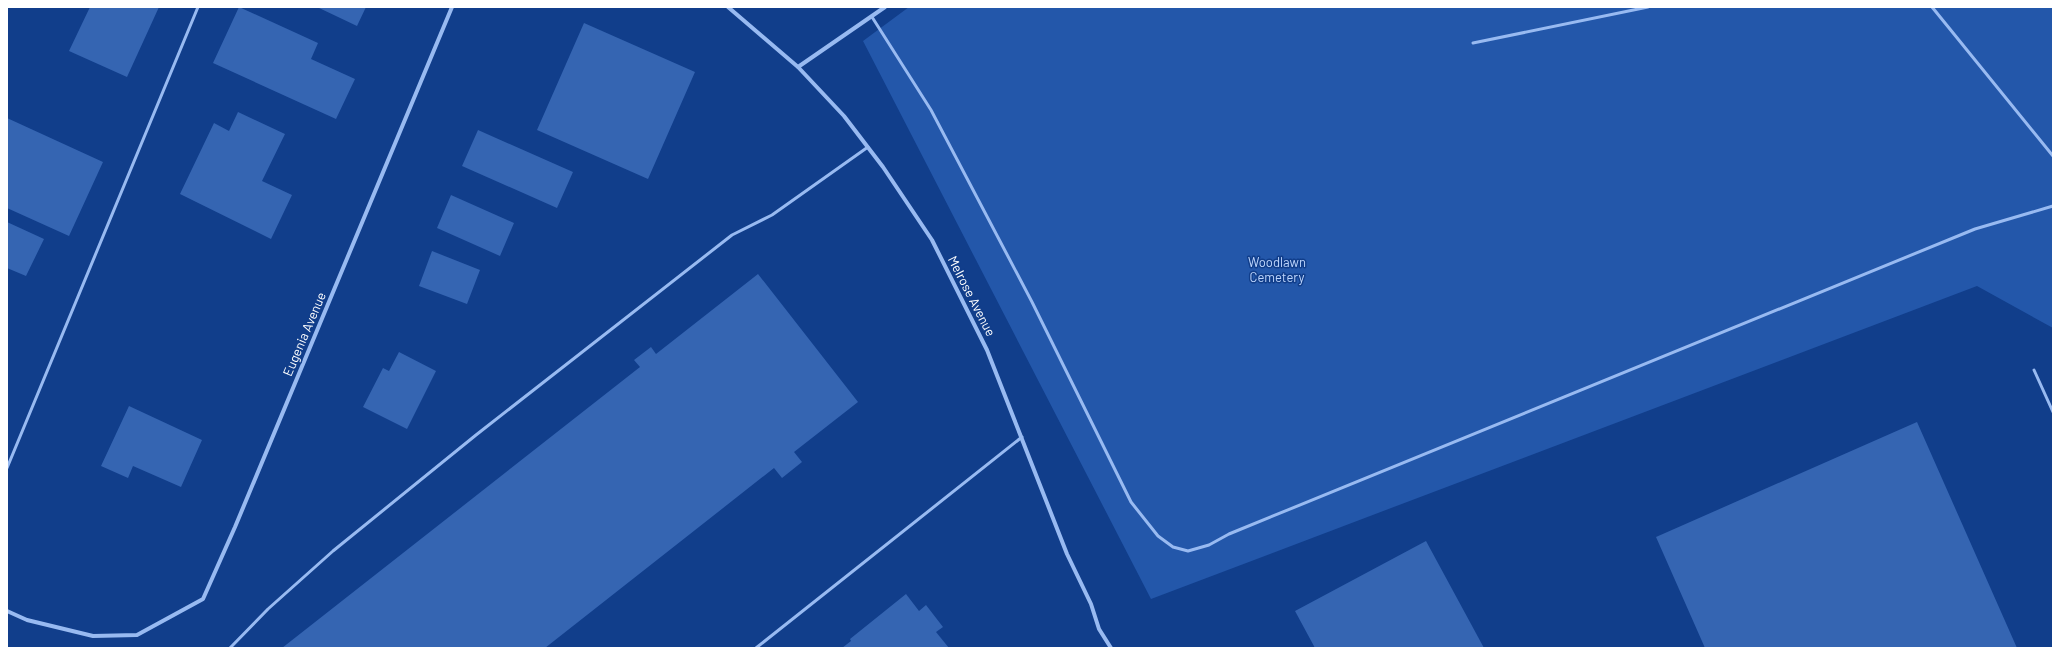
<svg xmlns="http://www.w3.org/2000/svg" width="2060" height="655" viewBox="0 0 2060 655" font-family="Barlow,sans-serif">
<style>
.green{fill:#2357aa}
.building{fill:#3565b2}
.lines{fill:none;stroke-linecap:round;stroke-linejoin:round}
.lane{stroke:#98baf1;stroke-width:3}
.street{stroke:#98baf1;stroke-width:4}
.labels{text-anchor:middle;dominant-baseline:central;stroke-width:3;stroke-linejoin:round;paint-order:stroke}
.park-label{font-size:13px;fill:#bed6fd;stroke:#113e8b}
.street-label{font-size:13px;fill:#fff;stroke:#113e8b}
</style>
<rect width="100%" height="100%" fill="#113e8b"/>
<path class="green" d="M909 7H2053V328L1977 286 1151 599 863 41Z"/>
<path class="building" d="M90 7H159L127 77 69 51Z
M239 7 318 43 311 59 355 79 336 119 213 63Z
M317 7H366L357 26Z
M584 23 695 72 648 179 537 130Z
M238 112 285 134 262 181 292 195 271 239 180 194 214 123 229 131Z
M7 118 103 162 69 236 7 208Z
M478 130 573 172 557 208 462 166Z
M451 195 514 223 500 256 437 228Z
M7 222 44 239 26 276 7 268Z
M432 251 480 270 467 304 419 286Z
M758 274 858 402 794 452 802 462 782 478 774 468 545 648H282L640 367 634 360 651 347 656 354Z
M399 352 436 371 407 429 363 407 383 368 389 371Z
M129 406 202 440 181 487 133 466 128 478 101 466Z
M1917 422 2017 648H1705L1656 537Z
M1426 541 1484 648H1315L1295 611Z
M906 594 919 611 926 605 943 627 936 632 949 648H842L851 641 850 639Z"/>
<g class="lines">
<path class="lane" d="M1932 7 2053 156
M872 17 931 110 1032 302 1131 502 1158 536 1173 547 1188 551 1209 545 1229 534 1975 229 2053 206
M1473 43 1648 7
M2034 370 2053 412
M7 468 198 7
M230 648 268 609 333 551 476 435 732 235 772 215 868 147
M756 648 1022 437"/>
<path class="street" d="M728 7 798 67 844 116 883 167 932 240 987 350 1067 554 1091 604 1099 629 1111 648
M798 67 885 7
M7 611 27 620 93 636 137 635 203 599 235 527 452 7"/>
</g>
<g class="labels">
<g class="park-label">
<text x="1277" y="262">Woodlawn<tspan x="1277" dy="15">Cemetery</tspan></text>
</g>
<g class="street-label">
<text transform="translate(972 296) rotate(63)">Melrose Avenue</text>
<text transform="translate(304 334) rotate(-67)">Eugenia Avenue</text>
</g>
</g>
<rect width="2060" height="655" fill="none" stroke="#ffffff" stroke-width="16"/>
</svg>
